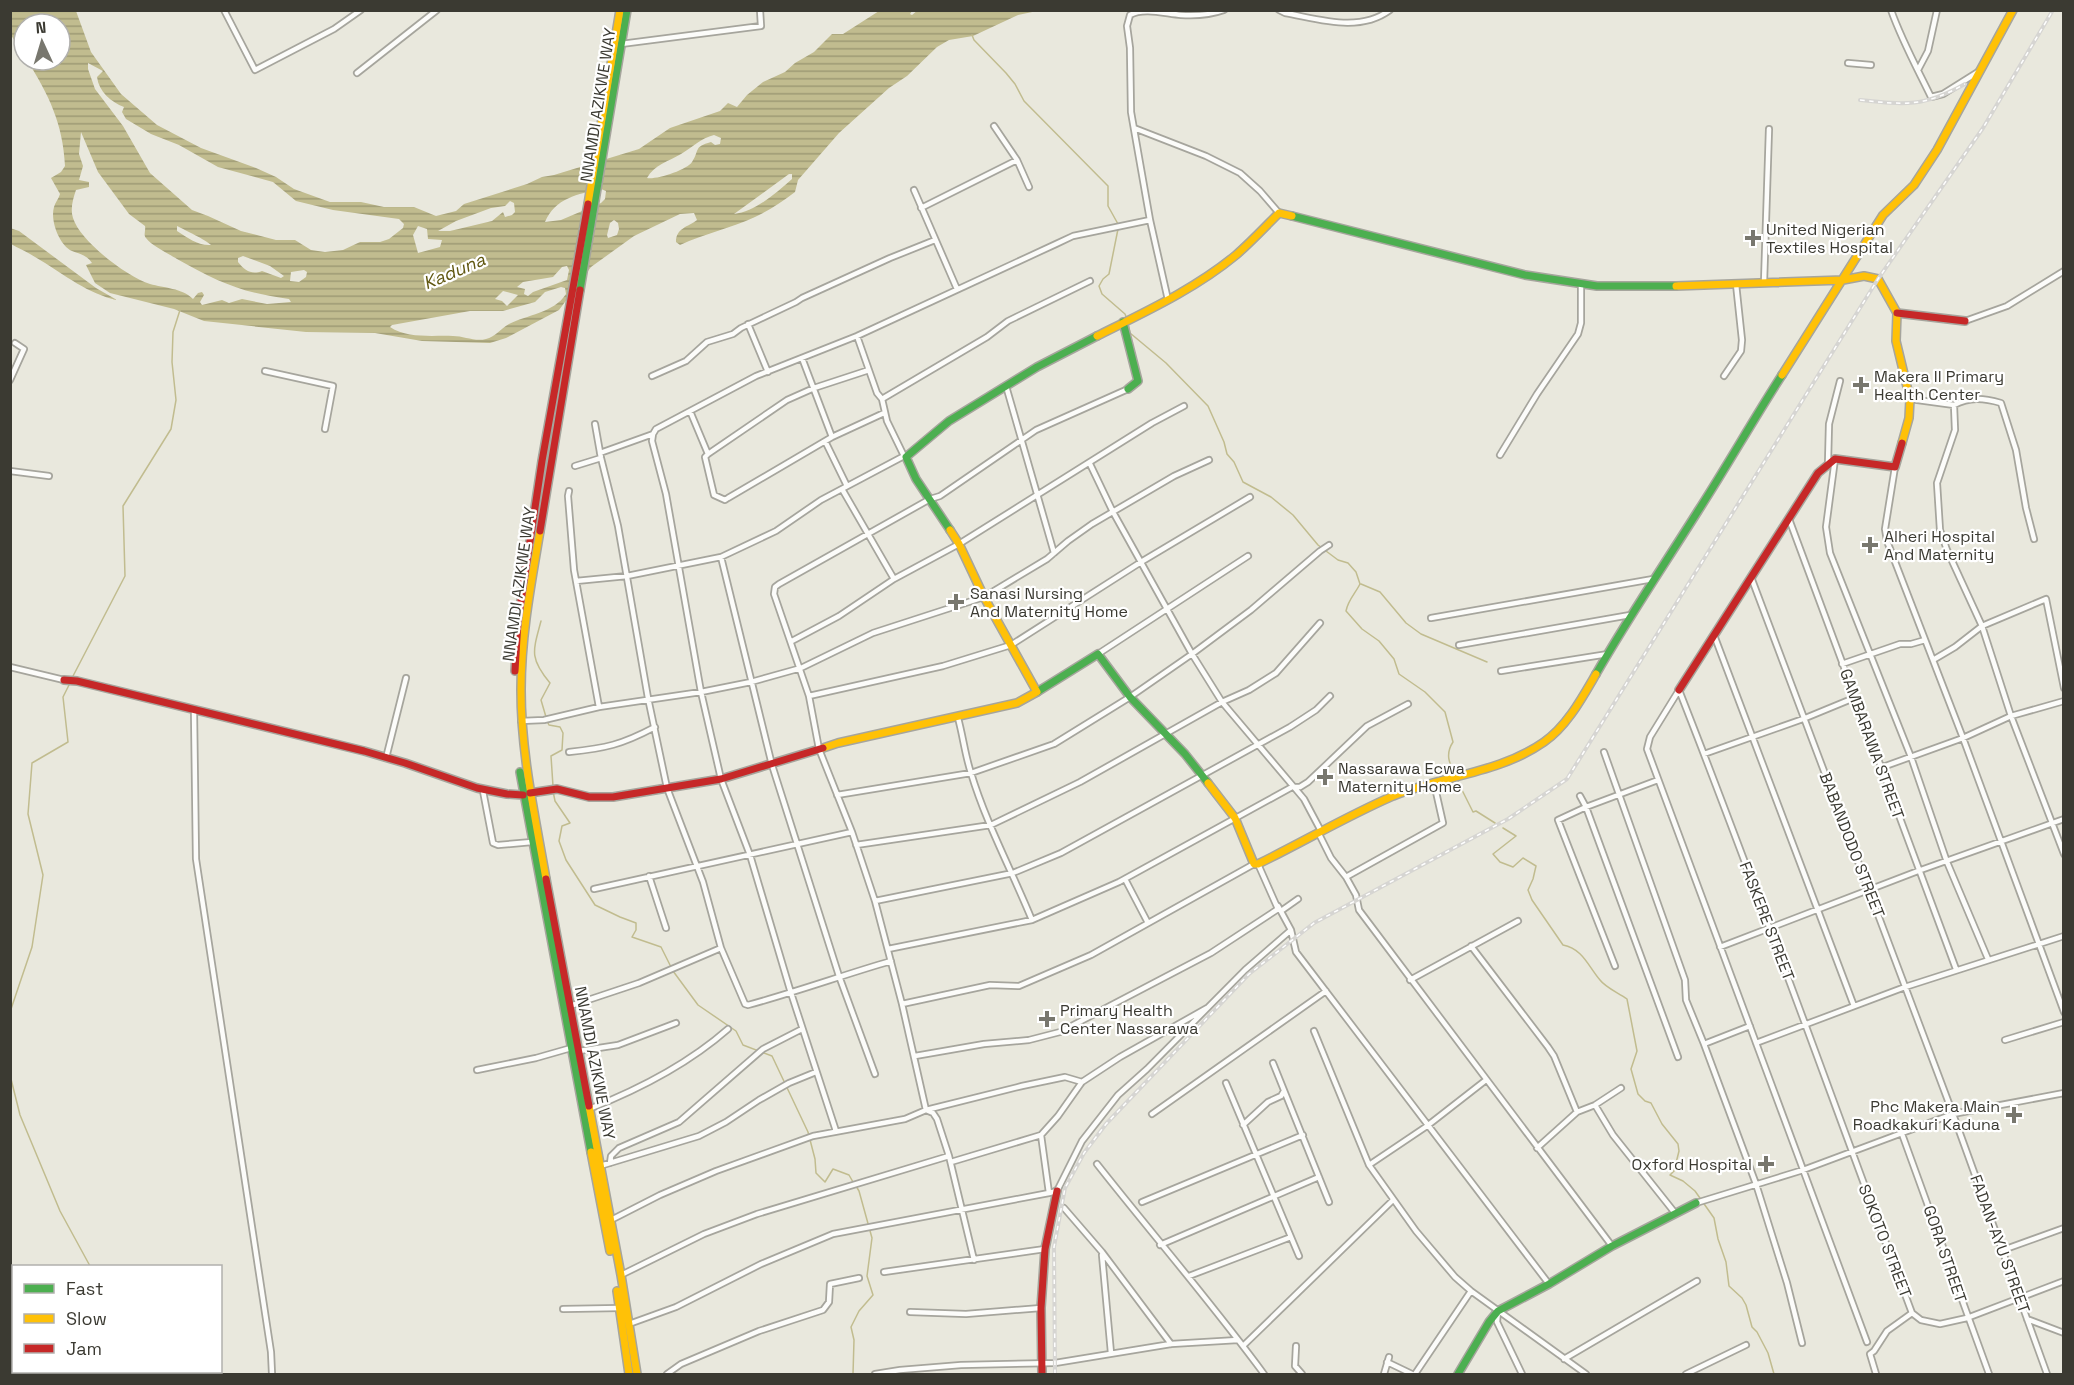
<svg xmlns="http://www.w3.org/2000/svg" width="2074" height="1385" viewBox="0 0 2074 1385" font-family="'Space Grotesk',sans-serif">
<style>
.water{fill:url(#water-rules);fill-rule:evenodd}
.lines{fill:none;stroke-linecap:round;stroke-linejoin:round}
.stream{stroke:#c1bc8f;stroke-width:1.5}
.street-casing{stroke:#a6a59d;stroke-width:8}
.fast-casing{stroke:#a6a59d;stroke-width:10}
.slow-casing{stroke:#a6a59d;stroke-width:10}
.jam-casing{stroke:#a6a59d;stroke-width:10}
.street{stroke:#fcfcfa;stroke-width:4.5}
.fast{stroke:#4caf50;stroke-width:7}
.slow{stroke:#ffc107;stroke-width:7}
.jam{stroke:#c62828;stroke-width:7}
.rail-casing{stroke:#d6d5d2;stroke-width:4}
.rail{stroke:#fff;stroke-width:1.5;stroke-dasharray:4.5;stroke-linecap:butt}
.poi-dot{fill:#78776e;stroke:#fff;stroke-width:2}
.labels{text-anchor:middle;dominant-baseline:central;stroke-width:4.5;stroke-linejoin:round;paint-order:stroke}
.street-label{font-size:16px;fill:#3b3a32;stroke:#fff}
.poi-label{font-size:16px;fill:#3b3a32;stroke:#fff;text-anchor:start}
.water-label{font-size:18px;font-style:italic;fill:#605710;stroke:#fff}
</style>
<defs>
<pattern id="water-rules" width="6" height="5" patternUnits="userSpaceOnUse" patternTransform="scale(1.5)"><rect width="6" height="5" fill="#c1bc8f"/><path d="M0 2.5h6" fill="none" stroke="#9e9a75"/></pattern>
</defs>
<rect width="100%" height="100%" fill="#e9e8dd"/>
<path class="water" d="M918 10 1037 11 1018 15 973 36 949 40 937 47 907 76 889 88 839 133 798 180 795 192C782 202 770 210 755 217 731 228 704 234 680 245L676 242C676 228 688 227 697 220L694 213 680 214 634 236 591 267 559 310 506 338 490 343 422 341 375 333 306 332 204 321 174 309 110 293 95 283 86 265 92 263C88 256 80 254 72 251 59 245 50 220 54 207 55 203 59 198 60 194L51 178 61 172 65 166C63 124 49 95 27 60H60V24H24V56L11 35V11H76L91 52 121 94 157 125 201 148 256 168 276 177 294 189 330 202H361L384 207H414L436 216 456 211 464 204 527 184 542 177 554 175 639 149 670 128 720 111 728 103 737 107 747 95 763 82 785 72 795 63 814 52 832 34H843L879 11H912L910 14 912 15ZM88 63 103 71 97 77C99 92 111 102 124 107L122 112 126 119 151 134 179 145 218 167 273 182 296 201 333 210 399 219 404 224 403 228 389 239 380 242H360L343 250 325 252 311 250 295 240H276L241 231 208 216 192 210 150 173 123 126 95 89 88 69ZM81 132 98 172 129 214 145 226C146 230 143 235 146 238 152 246 169 254 177 259 218 282 242 293 289 299L291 302 267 304 242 299 229 303 222 300 202 305 200 302 204 295 202 292 198 293 193 299C182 288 164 288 150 284 127 277 80 241 73 218 70 209 73 199 76 190L89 187V182L79 180 83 166 79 154ZM714 135 721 138 720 144 715 145 711 142C693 147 700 150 692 162 687 170 656 180 647 178 654 165 669 161 681 154 693 147 701 138 714 135ZM789 174H792V179C776 193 755 212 734 214ZM601 189 606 191 605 199 601 203 561 220 545 222C555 198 578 194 601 189ZM510 201 514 203 515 212 512 215 505 217 503 212 492 221 450 231H438L456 221 491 208 505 206ZM614 220 618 223 619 229 617 235 608 238 607 235 610 223ZM177 226C185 230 206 240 211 245 198 246 188 238 177 231ZM418 226 427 229 428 239 442 240 440 247 418 253 413 235ZM243 256 270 266 284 276 281 278 262 271C252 275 245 271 238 262V258ZM567 266 569 270 567 280 533 292 528 296 524 294 525 289 517 287 523 282 553 277 562 267ZM304 270 307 272 306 277 299 282 290 281 291 272ZM561 287 565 288 566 294C554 313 526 315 509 324 500 329 495 337 486 339 475 342 464 336 453 336 433 335 408 339 390 327L392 325 470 311H503L535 302 545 292ZM503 291 518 295 507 306 502 301 495 299Z
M10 228 19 231 96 288 117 300C88 294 65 275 40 260 31 254 20 249 11 244Z"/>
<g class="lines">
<path class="stream" d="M972 35 974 40 1006 73 1015 84 1024 101 1108 186V206L1118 224
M1118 229 1109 274 1103 279 1099 286 1102 294 1125 314 1127 319
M1128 323 1130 333 1166 363 1208 406 1224 442 1227 454 1234 462 1243 482 1271 497 1293 515 1318 545 1338 560 1348 563 1356 572 1360 584C1355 594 1348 600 1346 611L1362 629 1379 641 1394 659 1399 674 1425 692 1445 712 1453 742C1445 754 1449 764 1456 775
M1361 584 1380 592 1406 623 1421 634 1487 662
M541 621C533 651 529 658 550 683L541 700 546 717
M72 678 125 576 123 506 171 429 176 400 172 362 173 332 180 310
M547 721 549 725 560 727 563 733 562 750 551 756 553 786
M1457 780 1473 812 1476 811 1495 823
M553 791 555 801 570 823 562 826 559 841 566 860 595 905 620 917 636 923V930L632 937 661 947 671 967
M1503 828 1516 836 1493 854 1500 862 1513 867 1523 858 1536 866 1533 879 1528 890 1532 900 1563 945C1583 949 1588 966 1600 980 1606 988 1619 993 1627 999L1637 1051 1631 1069 1638 1094 1645 1101 1651 1103 1662 1124 1678 1144 1679 1151 1674 1171 1670 1175 1683 1181 1695 1191 1714 1218 1718 1239 1726 1262 1729 1286 1742 1298 1746 1305 1752 1327 1757 1332 1768 1353 1774 1374
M673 971 698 1005 736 1031 743 1045 772 1056 808 1132 815 1159 816 1173 825 1182 833 1169 849 1175 853 1182
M10 1012 32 947 43 875 28 814 32 763 68 742 63 697 70 683
M10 1075 20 1115 60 1211 90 1266
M123 1372 124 1374
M853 1374 854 1340 851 1327 859 1311 873 1295 867 1276 872 1238 859 1191 856 1186"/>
<defs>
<path id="street" d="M224 10 255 70 334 29 361 10
M1279 10 1285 13C1319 19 1359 33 1390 10
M1891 10C1902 41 1917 68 1931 97L1943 94 1978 72
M621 44 761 26 760 10
M1848 63 1871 65
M1918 70 1928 51 1937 10
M357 73 437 10
M994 126 1017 160 1029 187
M1134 128 1206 156 1240 173 1260 191 1279 213
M914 190 957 289
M921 208 1017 160
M1150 220 1131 112 1130 48 1127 26 1130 15C1144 7 1166 14 1181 15 1196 16 1210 15 1224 10
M1764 283 1769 129
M1965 321 2007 306 2064 271
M748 324 768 372
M857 336 877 393 882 399 887 421 904 456
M802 358 832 437
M869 370 814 388 787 400 708 454 705 457 714 495 725 500 728 498 832 437 884 413
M265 371 333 386 325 429
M652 376 686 361 707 342 733 334 741 328 796 302 802 298 890 258 935 240
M1724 376 1741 351 1742 340 1736 284
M10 380 24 349 15 343
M1006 386 1054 553
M882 399 987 337 1008 321 1090 281
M1910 399 1954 405 1955 430 1937 483 1940 530 1947 550 1982 626 2011 716 2064 854
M1954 405C1970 397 1983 398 2001 403L2016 450 2026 508 2034 539
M690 411 708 454
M595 424 601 458 618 526 648 698 667 788 703 882 721 948 745 1004 748 1005C796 992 843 975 891 961
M653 434 652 441 666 494 701 692 721 779 750 855 791 993 836 1131
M825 441 847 486
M600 453 653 434 656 429 756 376 857 336 1056 244 1073 236 1150 220 1168 300
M1500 455 1537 394 1578 334 1581 323V284
M1835 459 1826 527 1830 553 1911 757 1947 862 1988 959
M1828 463 1829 424 1840 381
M1090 464 1113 512 1192 654 1222 702 1304 799 1321 831
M575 466 601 458
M1895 467 1885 529 1887 541 1963 738 2064 1012
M10 471 49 476
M842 489 894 579
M569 491 568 496 574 570 599 707
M1789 519 1956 969
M721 557 772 765 839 976 875 1074
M1751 577 1953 1114 2047 1374
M576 581 627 576 721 557 776 531 821 500 904 456 906 457
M1431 618 1653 579
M1714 635 1854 1006
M792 641 839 616 894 579 959 544 1152 423 1184 406
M1459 645 1630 615
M1098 654 1248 556
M1933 660 1955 647 1982 626 2046 599 2064 688
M1842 664 1900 644H1911L1925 640
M10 667 64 680
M1501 671 1608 654
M1679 690C1760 896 1834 1105 1912 1313L1921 1320 1940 1324 1967 1318 2064 1281
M1679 690 1650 737 1647 749 1867 1342
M809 696 943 666 1011 645 1141 562 1250 497
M194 710 196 859 271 1352 272 1374
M958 718C963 736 965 755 971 773 986 823 1012 871 1032 920
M521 721 544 720 599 707 701 692 751 682 801 668 873 633 984 597 1047 559 1068 541 1092 524 1174 476 1209 460
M569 752C606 748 621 745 655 727
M1604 752 1685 980 1686 1000 1704 1044 1756 1184 1787 1283 1802 1343
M1704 754 1803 719 1854 698
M386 758 406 678
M1880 768 1963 738 2011 716 2064 701
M1434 783 1443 823 1346 877 1356 895 1359 910 1612 1246
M483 791 493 843 498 845 532 842
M837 795 971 773 1054 744 1130 697 1192 654 1251 610 1320 551 1329 545
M1580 796 1586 807 1678 1057
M1318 832 1331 858 1346 877
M856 845 991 825 1080 782 1222 702 1249 690 1276 673 1320 623
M649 876 666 928
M1125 879 1148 923
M594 889 852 832
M875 901 1013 873 1061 853 1290 727 1316 710 1330 696
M1281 911 1298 899
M1291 930 1296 952 1549 1284
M1471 946 1548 1047 1554 1056 1577 1112
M1720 947 1918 871 2064 819
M888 949 1032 920 1119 882 1292 787H1300L1308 782 1367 726 1408 704
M1615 966 1558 820 1586 807 1658 780
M1410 980 1518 921
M902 1004 990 985 1019 986 1091 955 1254 864
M570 1006 639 983 721 948
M1207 1008 1120 1057 1082 1082 1058 1116 1041 1135 1049 1193 1057 1191 1082 1141 1118 1095 1147 1069 1245 970 1291 930 1278 906
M1314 1031 1369 1165 1416 1231 1455 1277 1471 1291 1586 1374
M2005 1040 2064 1022
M1756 1043 1905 987 2064 936
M1704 1044 1750 1026
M579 1051 618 1045 676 1023
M915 1056 984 1044 1029 1040 1060 1032 1211 953 1278 909 1258 864
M1273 1063 1329 1202
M477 1070 536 1058 571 1048
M1226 1083 1299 1256
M1595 1105 1613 1135 1675 1213
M589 1109C640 1089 687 1065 728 1029
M926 1110 902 1004 875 901 852 832 819 749 809 696 774 594 775 587 779 584 930 499 940 496 1036 430 1128 389
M926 1110 933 1113 937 1119 949 1156 974 1260
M1152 1114 1326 991
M1243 1125 1268 1102 1281 1096 1284 1091
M1902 1134 1989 1374
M1537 1148 1577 1112 1595 1105 1621 1088
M951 1162 1041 1135
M610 1163 611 1156 619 1148 679 1122 763 1049 802 1029
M1097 1164C1153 1235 1211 1302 1264 1374
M1369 1165 1427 1126 1486 1080
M600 1166 699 1136 726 1122 759 1100 789 1083 816 1072
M1142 1202 1303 1135
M1696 1203 1803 1170 1953 1114 2064 1093
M1064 1208 1102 1252 1171 1344
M611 1220 660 1195 716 1171 813 1136 905 1119 926 1110 1022 1086 1065 1077 1082 1082
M1160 1245 1319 1177
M2003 1250 2064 1228
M1102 1255 1111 1353
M884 1272 1045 1249
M621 1275 704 1234 757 1214 949 1156
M1189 1276 1291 1237
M563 1309 620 1308
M1498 1311 1497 1322 1522 1374
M910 1312 966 1314 1041 1308
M2027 1319 2064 1333
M629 1324 676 1307 761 1264 833 1234 1049 1193
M1243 1346 1393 1200
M1296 1346 1295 1366 1302 1374
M1564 1359 1697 1281
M1387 1362 1412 1374
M667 1374 681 1364 759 1331 823 1310 829 1302 830 1284 859 1278
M875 1374 900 1370 961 1365 1055 1363 1171 1344 1238 1340
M1384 1374 1389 1357
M1415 1374 1471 1291
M1686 1374 1746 1345
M1876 1374 1870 1354 1874 1351 1887 1331 1912 1313"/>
<path id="fast" d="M1292 216 1525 275 1597 286H1676
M580 290 627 10
M1123 322 1138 381 1128 389
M950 530 916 479 906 457 949 421 1037 367 1097 336
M1596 674C1628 618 1664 565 1698 511 1727 466 1753 420 1782 375
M1037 692 1098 654 1130 697 1185 754 1208 783
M520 772 591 1152
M1458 1374 1489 1322 1498 1311 1549 1284 1612 1246 1696 1203"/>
<path id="slow" d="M588 204 620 10
M1676 286 1843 280 1864 276 1878 279 1897 313 1896 341 1910 399 1909 418 1902 443
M1097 336C1145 312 1195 289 1236 255 1251 242 1265 227 1279 213L1292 216
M1782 375 1883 215 1914 185 1937 150 2013 10
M540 531C531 584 521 636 521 690 521 754 535 816 546 879
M823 748 838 743 1017 703 1037 692 984 597 959 544 950 530
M1208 783 1235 818 1254 864H1258C1303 842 1347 816 1393 796 1442 776 1500 773 1544 742 1567 726 1582 698 1596 674
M589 1106 621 1275 637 1374
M591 1152 610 1251
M617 1291 629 1374"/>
<path id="jam" d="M1897 313 1965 321
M540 531 580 290
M515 671 518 621 542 461 588 204
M64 680 77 681 364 751 405 763 477 788 507 794 523 795
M1679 690 1818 473 1835 459 1895 467 1902 443
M530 793 557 789 589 797H613L721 779 823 748
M546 879 589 1106
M1042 1374 1041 1308 1045 1249 1057 1191"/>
</defs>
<use href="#street" class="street-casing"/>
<use href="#fast" class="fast-casing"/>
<use href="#slow" class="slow-casing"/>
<use href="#jam" class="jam-casing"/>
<use href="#street" class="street"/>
<use href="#fast" class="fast"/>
<use href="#slow" class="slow"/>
<use href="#jam" class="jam"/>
<defs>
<path id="rail" d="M1860 100C1906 105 1924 107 1965 84
M1055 1374 1054 1247 1065 1188 1084 1153 1106 1124 1249 974 1314 923 1508 819 1567 779 1878 279 1983 128 2053 10"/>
</defs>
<use href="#rail" class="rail-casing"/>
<use href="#rail" class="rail"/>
</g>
<g class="poi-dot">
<path d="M1750 229h6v6h6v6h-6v6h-6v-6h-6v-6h6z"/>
<path d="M1858 376h6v6h6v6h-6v6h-6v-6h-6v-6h6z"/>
<path d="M1867 536h6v6h6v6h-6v6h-6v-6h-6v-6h6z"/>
<path d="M953 593h6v6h6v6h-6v6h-6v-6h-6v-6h6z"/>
<path d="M1322 768h6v6h6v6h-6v6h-6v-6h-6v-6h6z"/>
<path d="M1044 1010h6v6h6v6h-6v6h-6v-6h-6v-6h6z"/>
<path d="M2011 1106h6v6h6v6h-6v6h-6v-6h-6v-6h6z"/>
<path d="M1763 1155h6v6h6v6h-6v6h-6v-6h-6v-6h6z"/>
</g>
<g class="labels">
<g class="street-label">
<text transform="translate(598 105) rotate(-81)">NNAMDI AZIKWE WAY</text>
<text transform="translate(519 584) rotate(-82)">NNAMDI AZIKWE WAY</text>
<text transform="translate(1872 744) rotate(70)">GAMBARAWA STREET</text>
<text transform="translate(1852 845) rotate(69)">BABANDODO STREET</text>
<text transform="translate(1767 921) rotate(69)">FASKERE STREET</text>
<text transform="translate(595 1063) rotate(79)">NNAMDI AZIKWE WAY</text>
<text transform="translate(1885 1241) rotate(69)">SOKOTO STREET</text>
<text transform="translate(2000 1244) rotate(70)">FADAN-AYU STREET</text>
<text transform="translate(1945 1254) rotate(71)">GORA STREET</text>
</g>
<g class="poi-label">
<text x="1766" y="229">United Nigerian<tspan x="1766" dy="18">Textiles Hospital</tspan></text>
<text x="1874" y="376">Makera II Primary<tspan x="1874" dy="18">Health Center</tspan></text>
<text x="1884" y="536">Alheri Hospital<tspan x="1884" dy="18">And Maternity</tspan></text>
<text x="970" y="593">Sanasi Nursing<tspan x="970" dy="18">And Maternity Home</tspan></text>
<text x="1338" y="768">Nassarawa Ecwa<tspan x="1338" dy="18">Maternity Home</tspan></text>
<text x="1060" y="1010">Primary Health<tspan x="1060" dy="18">Center Nassarawa</tspan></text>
<text x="2000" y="1106" text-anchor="end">Phc Makera Main<tspan x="2000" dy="18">Roadkakuri Kaduna</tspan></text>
<text x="1752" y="1164" text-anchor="end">Oxford Hospital</text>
</g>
<g class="water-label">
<text transform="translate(454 271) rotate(-23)">Kaduna</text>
</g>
</g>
<rect width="2074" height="1385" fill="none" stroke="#3b3a32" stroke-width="24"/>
<rect x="12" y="1265" width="210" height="108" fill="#ffffff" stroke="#b1b0ad" stroke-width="1.5"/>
<rect x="24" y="1284" width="30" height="9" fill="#4caf50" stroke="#b1b0ad" stroke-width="1.5"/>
<text x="66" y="1295" font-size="18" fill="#3b3a32">Fast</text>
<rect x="24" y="1314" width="30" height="9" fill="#ffc107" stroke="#b1b0ad" stroke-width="1.5"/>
<text x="66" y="1325" font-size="18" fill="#3b3a32">Slow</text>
<rect x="24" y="1344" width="30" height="9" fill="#c62828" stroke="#b1b0ad" stroke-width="1.5"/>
<text x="66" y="1355" font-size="18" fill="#3b3a32">Jam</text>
<g transform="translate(42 42) rotate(356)"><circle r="28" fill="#ffffff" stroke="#b1b0ad" stroke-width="1.5"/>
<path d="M0-4.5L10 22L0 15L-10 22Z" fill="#78776e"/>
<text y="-9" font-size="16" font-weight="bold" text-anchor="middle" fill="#3b3a32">N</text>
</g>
</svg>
